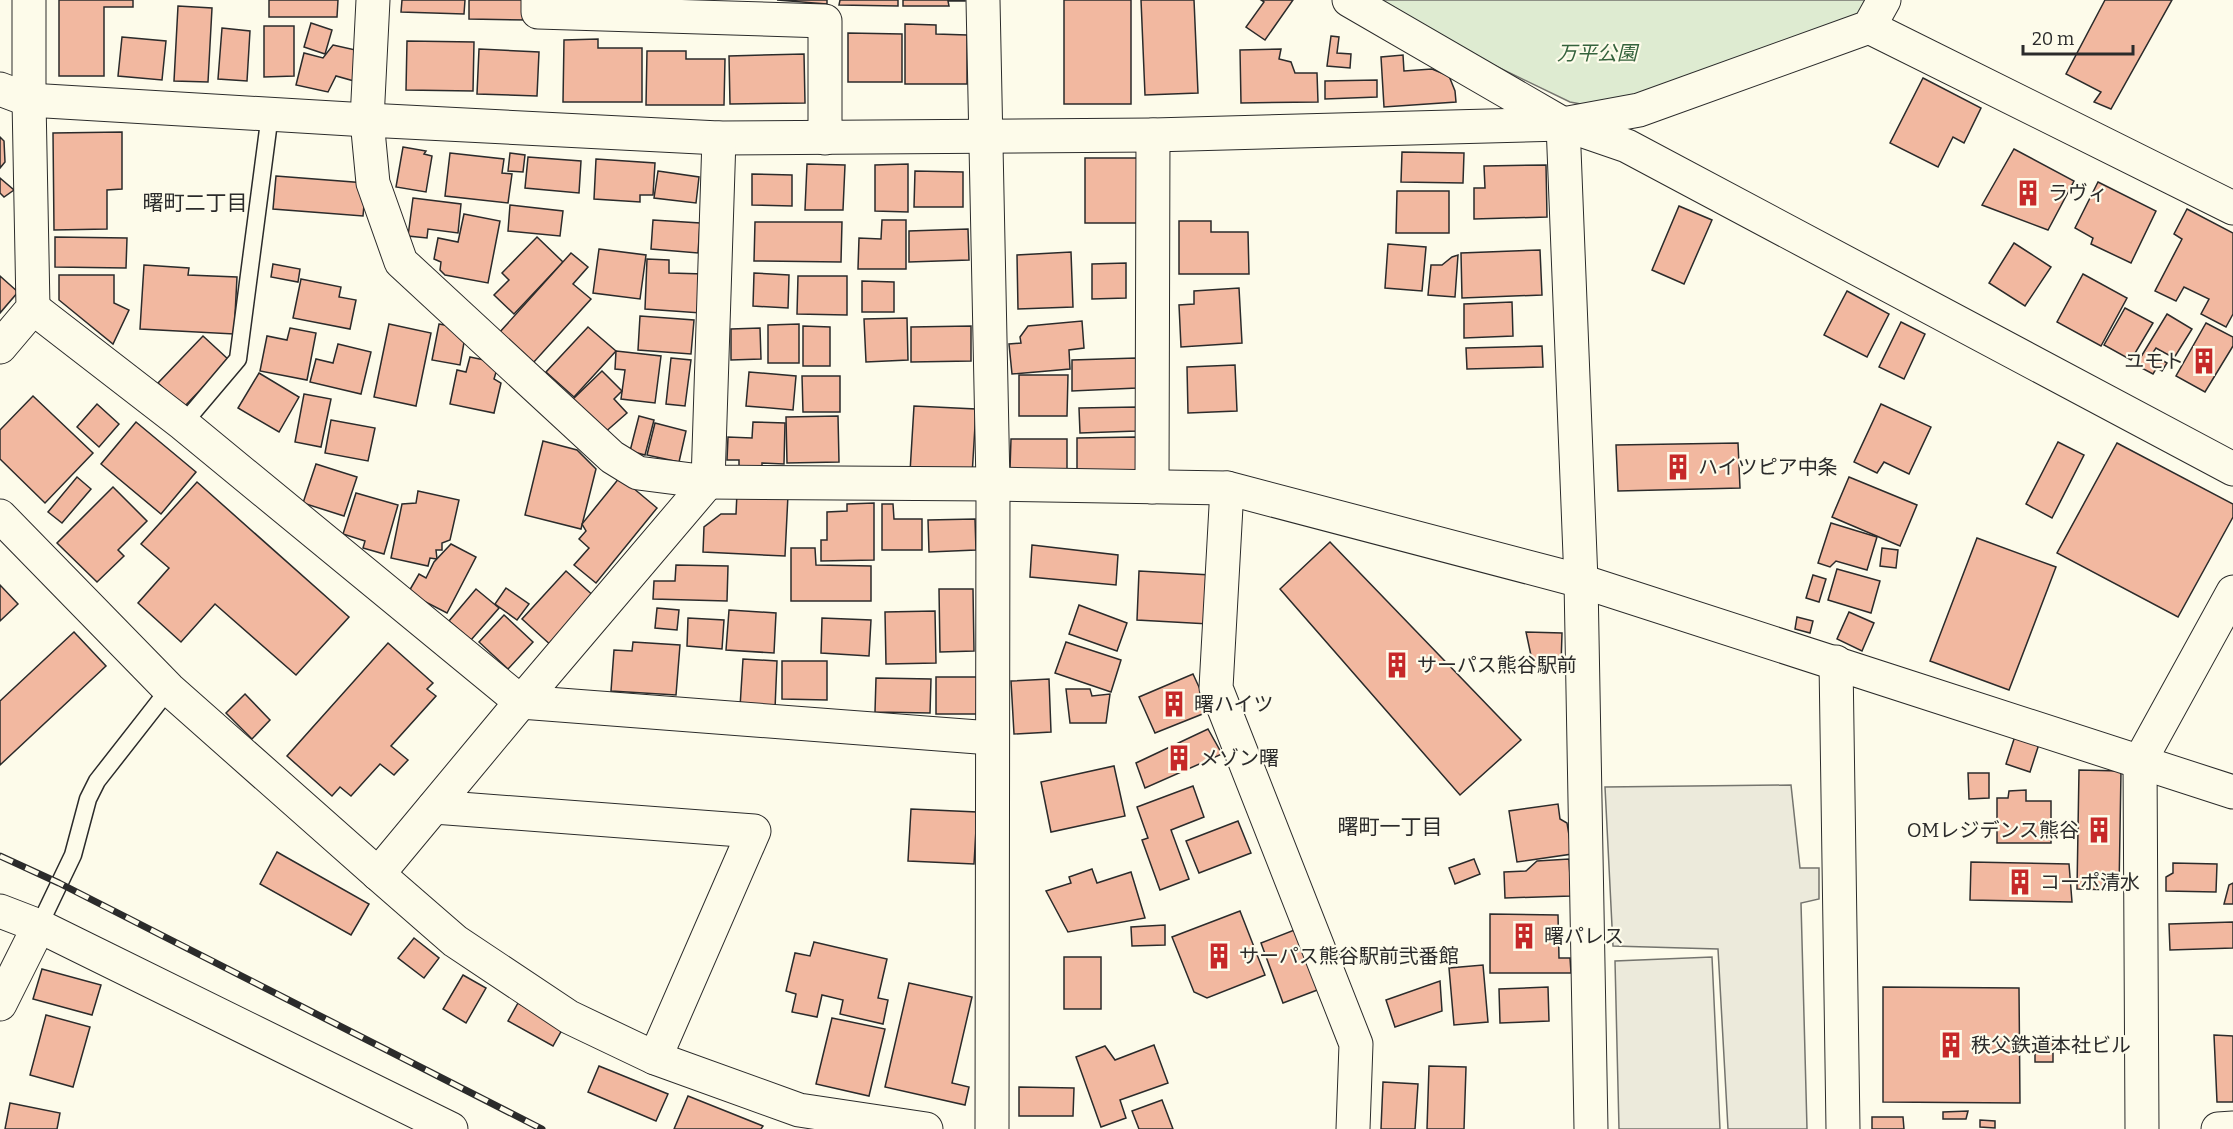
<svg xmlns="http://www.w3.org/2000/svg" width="2233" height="1129" font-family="Bitter,'Noto Sans JP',serif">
<rect width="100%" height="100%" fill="#fdfbea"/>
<path fill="#deebd1" stroke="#74746e" stroke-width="1.5" d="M1382,0H1868L1859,16L1602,108L1570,102L1477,57Z"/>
<g fill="#eceadb" stroke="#74746e" stroke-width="1.5">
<path d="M1791,785L1800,868H1819V899L1801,903L1807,1129H1728L1718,949L1613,946L1605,787Z"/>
<path d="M1712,957L1720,1129H1619L1615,961Z"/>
</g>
<g fill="#f2b8a0" stroke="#2b2b2b" stroke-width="1.5">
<path d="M59,0H133V7H104V76H59Z"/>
<path d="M269,0H338L337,17H269Z"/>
<path d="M402,0H465L464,14L401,12Z"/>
<path d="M469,0H528V20L469,19Z"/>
<path d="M777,0H827V4Z"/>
<path d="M840,0H898V6L839,5Z"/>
<path d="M903,0H965V1H948L949,6H903Z"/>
<rect x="1064" y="0" width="67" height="104"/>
<path d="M1141,0H1194L1198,93L1145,95Z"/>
<path d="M1261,0H1293L1265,40L1246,27L1264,2Z"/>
<path d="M2105,0H2172L2111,109L2094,102L2101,92L2066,74Z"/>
<path d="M178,6L212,8L208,82L174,81Z"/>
<path d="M311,23L332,30L325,54L304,47Z"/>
<path d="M905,24L936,25V34L967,35V84H905Z"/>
<path d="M264,26H294V76L264,77Z"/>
<path d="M222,28L250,31L247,81L218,79Z"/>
<path d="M848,33L902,34V82H848Z"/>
<path d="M1331,36L1339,37L1337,53L1351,54L1350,68L1327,66Z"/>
<path d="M122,37L166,41L162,80L118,76Z"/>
<path d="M598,39V48H642V102H563L564,40Z"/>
<path d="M407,41L474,42L473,91L406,90Z"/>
<path d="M333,45L360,51L354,81L336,76L328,92L296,85L304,53L323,58Z"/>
<path d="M479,49L539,52L537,96L477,94Z"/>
<path d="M1281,49L1279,59L1291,62L1295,73H1317L1318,102L1241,103L1240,50Z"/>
<path d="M647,51H686V59H725L724,105H646Z"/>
<path d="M804,54L805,103L730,104L729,56Z"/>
<path d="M1403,55L1404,71L1432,69L1449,76L1455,91L1456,102L1384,107L1381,57Z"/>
<path d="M1923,78L1981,108L1964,143L1953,137L1938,167L1890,143Z"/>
<path d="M1377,80V97L1325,99V81Z"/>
<path d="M122,132V189L107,190V229L54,230L53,133Z"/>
<path d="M0,137L4,141L5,162L0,168Z"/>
<path d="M403,147L426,151L424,154L432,156L426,192L396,187Z"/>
<path d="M2014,149L2074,181L2048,230L1982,205Z"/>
<path d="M1402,152L1464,153L1463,183L1401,182Z"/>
<path d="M450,153L504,159L502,173L512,174L508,203L445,196Z"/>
<path d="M510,153L525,155L523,172L508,171Z"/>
<path d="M528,157L581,161L579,193L525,188Z"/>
<rect x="1085" y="158" width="55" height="65"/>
<path d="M596,159L655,163L653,195H640V202L594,199Z"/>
<path d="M807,164L845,165L843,210H805Z"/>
<path d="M908,164V212L875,211V165Z"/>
<path d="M1546,165L1547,217L1474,219V188H1485L1484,166Z"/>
<path d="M658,171L699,177L696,203L654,198Z"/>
<path d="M915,171L963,172V207H914Z"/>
<path d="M752,174L792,175V206L752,205Z"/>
<path d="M276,176L366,183L363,216L273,209Z"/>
<path d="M0,178L14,190L4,197L0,193Z"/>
<path d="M2098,182L2156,211L2131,263L2091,244L2093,238L2075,228Z"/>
<path d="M1397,191H1449V233H1396Z"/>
<path d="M413,198L461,204L458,233L428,229L427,238L408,236Z"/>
<path d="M510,205L563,211L560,236L508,231Z"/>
<path d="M1679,206L1712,220L1684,284L1652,270Z"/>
<path d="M2187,209L2233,233V314L2226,327L2201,314L2209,299L2184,287L2176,301L2155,291L2182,239L2174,234Z"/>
<path d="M464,214L500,221L488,283L445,275L440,270L441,262L434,259L438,238L458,242Z"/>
<path d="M653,220L700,223L698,253L651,249Z"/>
<path d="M882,220H906V269H858L859,238L881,239Z"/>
<path d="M1179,221H1211V232H1248L1249,274H1179Z"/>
<path d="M755,222H842L841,262L754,261Z"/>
<path d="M968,229L969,260L909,262V231Z"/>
<path d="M55,237L127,238L126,268L55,267Z"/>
<path d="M537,237L563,262L514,314L494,295L509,280L502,273Z"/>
<path d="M2014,243L2051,267L2025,306L1989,283Z"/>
<path d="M1388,244L1426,247L1422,291L1385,288Z"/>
<path d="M599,249L646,255L640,299L593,293Z"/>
<path d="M1540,250L1542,295L1462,298L1461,253Z"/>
<path d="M1071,252L1073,307L1018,309L1017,255Z"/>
<path d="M571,253L588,267L573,284L591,299L533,363L499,333Z"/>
<path d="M1458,255L1455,297L1428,295L1431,265H1442L1452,257Z"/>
<path d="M647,259L669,260V273L704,274L701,313L645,309Z"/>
<path d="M1126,263V298L1092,299V264Z"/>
<path d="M273,264L300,269L298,282L271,277Z"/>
<path d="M144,265L189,268L188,275L237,277L234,334L140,329Z"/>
<path d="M754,273L789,275L788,308L753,306Z"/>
<path d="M2083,274L2127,298L2101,346L2057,322Z"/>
<path d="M59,275H114V303L129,310L113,344L59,300Z"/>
<path d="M0,276L18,292L0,313Z"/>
<path d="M798,276H847V315L797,314Z"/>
<path d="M301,279L341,287L339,297L356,300L350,329L293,318Z"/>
<path d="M862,281L894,282V312H862Z"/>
<path d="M1239,288L1242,343L1181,347L1179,305L1194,304V291Z"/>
<path d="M1847,291L1889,314L1867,357L1824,335Z"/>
<path d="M1512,302L1513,336L1464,338V304Z"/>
<path d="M2125,308L2153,323L2131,360L2104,345Z"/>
<path d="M2167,314L2192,329L2174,358L2156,348L2152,354L2167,363L2162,371L2154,366L2156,369L2153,374L2136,365Z"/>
<path d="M640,316L694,320L691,354L638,350Z"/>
<path d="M907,318L908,360L866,362L864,319Z"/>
<path d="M1082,321L1084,348L1069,350L1070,369L1012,374L1009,344L1021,343L1020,337L1028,326Z"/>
<path d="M1901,322L1925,334L1904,379L1879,367Z"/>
<path d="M2206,323L2233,337V346L2205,392L2176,376Z"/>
<path d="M389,324L431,333L416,406L374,397Z"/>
<path d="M439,324L455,327L465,337L460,365L432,360Z"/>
<path d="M799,324V363H768V325Z"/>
<path d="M803,326L830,327V366H803Z"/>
<path d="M971,326V361L911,362V327Z"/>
<path d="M588,327L616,351L574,397L546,372Z"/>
<path d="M290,328L316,333L307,380L260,371L267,336L287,340Z"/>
<path d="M760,328L761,359L731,360V329Z"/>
<path d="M203,336L229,360L184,407L158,383Z"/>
<path d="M338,344L371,352L361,394L310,382L316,359L333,363Z"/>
<path d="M1542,346L1543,367L1467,369L1466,348Z"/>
<path d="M616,351L661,356L655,403L621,399L625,370L615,369Z"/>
<path d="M470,357L489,361L497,369L494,379L501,383L494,413L450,404L457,370L466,372Z"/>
<path d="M671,358L691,360L685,406L666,404Z"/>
<path d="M1136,358L1137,388L1072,391V360Z"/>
<path d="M1235,365L1237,411L1188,413L1187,367Z"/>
<path d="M602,371L622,391L614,399L627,413L603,434L572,400Z"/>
<path d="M749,372L796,376L793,410L746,406Z"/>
<path d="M259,373L299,397L279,432L238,408Z"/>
<path d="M1019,375H1068L1067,416H1019Z"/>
<path d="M802,376H840V412H803Z"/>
<path d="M304,394L331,399L321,447L295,442Z"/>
<path d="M33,396L93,453L45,503L0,459V430Z"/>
<path d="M97,404L119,424L99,447L77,427Z"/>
<path d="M1881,404L1931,427L1909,474L1884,462L1877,473L1854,462Z"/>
<path d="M914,406L976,409L972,476L910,472Z"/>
<path d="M1137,407V431L1080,433L1079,408Z"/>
<path d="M639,416L654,420L645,455L630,451Z"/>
<path d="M838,416L839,462L787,463L786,417Z"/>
<path d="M331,420L375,428L368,461L325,453Z"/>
<path d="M136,422L196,472L161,514L101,464Z"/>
<path d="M753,422L785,423L784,464L762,463V471H739V460H727L728,437L752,438Z"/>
<path d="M655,423L686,431L679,462L647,455Z"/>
<path d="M1136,437L1139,445V473H1077V438Z"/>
<path d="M1011,439H1067V469H1010Z"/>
<path d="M543,441L577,450L596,469L581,529L525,515Z"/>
<path d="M2058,442L2084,455L2052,518L2026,504Z"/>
<path d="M1738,443L1740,488L1618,491L1616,445Z"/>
<path d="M2117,443L2233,504V517L2178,617L2057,553Z"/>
<path d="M316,464L357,477L344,516L303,503Z"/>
<path d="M77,477L91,489L62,523L48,512Z"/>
<path d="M620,477L657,508L596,583L574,565L589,548L579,539L586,531L582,524Z"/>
<path d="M1849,477L1917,505L1900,546L1832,517Z"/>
<path d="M197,482L349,617L296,675L215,604L181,642L138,603L169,568L141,544Z"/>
<path d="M113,487L147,521L118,550L124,556L97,582L57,543Z"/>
<path d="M418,491L459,500L450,540L442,543V550H436L437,559L430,558L428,566L391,558L402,504L416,503Z"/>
<path d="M356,493L398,505L384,554L363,548L365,541L343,534Z"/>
<path d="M737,493L788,495L785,556L703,552L704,527L721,514H736Z"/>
<path d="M874,503V560L821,561V540H827V512L847,511V504Z"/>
<path d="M882,504H893L894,519H922V550H882Z"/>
<path d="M975,519L976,550L929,552L928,520Z"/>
<path d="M1831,523L1877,537L1867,570L1836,561L1830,567L1818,563Z"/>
<path d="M1977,538L2056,567L2009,690L1930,661Z"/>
<path d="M1330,542L1521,740L1460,795L1280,589Z"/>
<path d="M451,544L476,557L447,613L408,593L419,574L426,578L434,562Z"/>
<path d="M1032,545L1118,555L1116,585L1030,577Z"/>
<path d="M791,548H815L816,565L871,566V601H791Z"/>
<path d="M1882,548L1898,550L1896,568L1880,566Z"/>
<path d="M676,565L728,566L727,601L653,599L654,581H675Z"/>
<path d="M1837,569L1880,581L1871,613L1828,600Z"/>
<path d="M566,571L597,599L553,647L522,619Z"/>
<path d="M1139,571L1211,575L1209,624L1137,620Z"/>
<path d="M1813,575L1826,579L1819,602L1806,598Z"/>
<path d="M0,585L18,604L0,621Z"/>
<path d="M506,588L529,604L517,620L495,604Z"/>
<path d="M476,589L499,608L471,640L449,621Z"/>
<path d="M939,589H973L974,651L940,652Z"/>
<path d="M1079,605L1127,623L1117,651L1069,634Z"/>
<path d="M657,608L679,610L677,630L655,628Z"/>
<path d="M729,610L776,613L774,653L726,650Z"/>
<path d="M935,611L936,663L886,664L885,612Z"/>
<path d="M1849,612L1874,623L1862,651L1837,639Z"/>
<path d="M504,615L533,642L508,669L479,642Z"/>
<path d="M1797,617L1813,621L1810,633L1795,629Z"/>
<path d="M688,618L724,620L722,649L687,646Z"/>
<path d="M822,618L871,620L869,656L821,653Z"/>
<path d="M74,632L106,666L0,765V701Z"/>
<path d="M1526,632L1562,633L1561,666L1533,665Z"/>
<path d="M633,642L680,645L676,695L611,691L614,650L632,651Z"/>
<path d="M1066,642L1121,660L1111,692L1055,673Z"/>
<path d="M388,643L433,683L427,689L436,696L391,746L408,760L394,775L380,764L351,796L340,787L332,796L287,756Z"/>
<path d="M743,659L777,661L775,709L740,707Z"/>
<path d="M782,661H827V700L782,699Z"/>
<path d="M1193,674L1210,711L1155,733L1139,697Z"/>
<rect x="936" y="677" width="41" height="37"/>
<path d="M876,678L931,679L930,713L875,712Z"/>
<path d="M1049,679L1051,732L1014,734L1011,681Z"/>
<path d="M1066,689H1090L1092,696L1110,694L1106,723H1070Z"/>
<path d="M245,694L270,720L252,739L226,713Z"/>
<path d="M1208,729L1222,754L1145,788L1136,763Z"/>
<path d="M2016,733L2040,741L2030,772L2006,764Z"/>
<path d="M1114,766L1125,816L1051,832L1041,782Z"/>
<path d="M2079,770L2121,771L2119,890L2077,889Z"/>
<path d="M1968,773H1989V798L1969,799Z"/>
<path d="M1193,786L1204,817L1171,830L1189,879L1160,890L1142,840L1148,838L1137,807Z"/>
<path d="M2026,790V801H2051V843H1997V798H2008L2009,791Z"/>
<path d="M1558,804L1560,819L1567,823L1572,854L1517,862L1509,811Z"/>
<path d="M911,809L977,812L974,864L908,861Z"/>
<path d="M1238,821L1251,853L1199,873L1186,841Z"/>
<path d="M277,852L369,904L351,935L260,884Z"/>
<path d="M1474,859L1480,874L1455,884L1449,868Z"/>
<path d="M1569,859L1571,896L1505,898L1504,872L1526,871L1537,861Z"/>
<path d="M1971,862L2069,864L2072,902L1970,900Z"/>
<path d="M2173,863L2217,864L2216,892L2166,891V877L2173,873Z"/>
<path d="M1092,869L1097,883L1131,872L1145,918L1068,932L1046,891L1071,883L1069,877Z"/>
<path d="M2233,883V904H2224L2229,885Z"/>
<path d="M1240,911L1265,975L1207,998L1194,992L1172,937Z"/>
<path d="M1490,914L1558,915L1559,958H1570L1571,973H1490Z"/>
<path d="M2233,922V948L2170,950L2169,924Z"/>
<path d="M1165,925V945L1132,946L1131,927Z"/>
<path d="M1297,929L1320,989L1283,1003L1261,943Z"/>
<path d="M414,938L439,958L424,978L398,958Z"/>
<path d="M814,942L887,959L878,998L888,1000L883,1024L840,1014L843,1000L822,995L817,1017L792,1012L796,994L786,991L795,953L810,956Z"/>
<rect x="1064" y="957" width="37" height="52"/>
<path d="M1483,965L1488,1022L1454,1025L1449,968Z"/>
<path d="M42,969L101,985L92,1015L33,999Z"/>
<path d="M463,975L486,988L466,1023L443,1009Z"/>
<path d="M1440,981L1442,1011L1395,1027L1386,1000Z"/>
<path d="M909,983L972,997L952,1083L969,1087L965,1105L885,1087Z"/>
<path d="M1548,987L1549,1021L1500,1023L1499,989Z"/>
<path d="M1883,987L2019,988L2020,1103L1883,1102Z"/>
<path d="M518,1003L563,1028L553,1046L508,1021Z"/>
<path d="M46,1015L90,1027L73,1087L30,1075Z"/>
<path d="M832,1018L885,1029L869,1096L816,1084Z"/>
<path d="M2214,1035L2233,1036V1102H2217Z"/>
<rect x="2035" y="1037" width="18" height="25"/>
<path d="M1154,1045L1168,1083L1120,1100L1126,1118L1101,1127L1076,1057L1105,1046L1115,1060Z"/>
<path d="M599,1066L668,1094L656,1121L588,1092Z"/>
<path d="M1429,1066L1466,1067L1464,1129H1427Z"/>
<path d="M1383,1082L1418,1084L1415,1129H1381Z"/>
<path d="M1019,1087L1074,1088L1073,1116H1019Z"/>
<path d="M688,1096L763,1126L761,1129H674Z"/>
<path d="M1162,1100L1173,1129H1139L1132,1111Z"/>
<path d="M10,1103L60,1113L57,1129H5Z"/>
<path d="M1968,1111L1966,1119H1943V1112Z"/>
<path d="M1872,1117H1903L1904,1129H1872Z"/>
<path d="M1980,1120L1995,1121V1128L1980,1127Z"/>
</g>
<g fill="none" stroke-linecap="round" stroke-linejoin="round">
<g stroke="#2b2b2b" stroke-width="19">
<g id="lane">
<path d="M183,424L238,359L270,114"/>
<path d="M39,926L73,855L88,799L97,781L169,689"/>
</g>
</g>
<g stroke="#2b2b2b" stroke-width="35">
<g id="street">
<path d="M373,0L367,120L373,183L401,262L612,457L638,473L708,482L993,484L1227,488L1581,581L2233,792"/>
<path d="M538,0V12L825,21V138"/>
<path d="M983,0L993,484L992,1129"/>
<path d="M1349,0L1563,124L1627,146L2233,469"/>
<path d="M1869,27L2233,208"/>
<path d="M0,89L29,100L367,120L719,138L1153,135L1563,124L1639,110L1869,27L1884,0"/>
<path d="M1563,124L1581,581L1591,1129"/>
<path d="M33,308L183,424L521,702L991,738"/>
<path d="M0,347L33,308L29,100V0"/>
<path d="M1152,487L1153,135"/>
<path d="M1227,488L1216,688L1356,1044L1353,1129"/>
<path d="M0,516L169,689L378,874L455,941L569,1017L655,1058L799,1110L926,1129"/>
<path d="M1836,662L1843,1129"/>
<path d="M434,807L754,831L655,1058"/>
<path d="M378,874L521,702L708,482L719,138"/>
<path d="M0,911L39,926L451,1129"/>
<path d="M0,1004L39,926"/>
<path d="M2142,1129L2140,761L2233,592"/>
<path d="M2218,1129L2233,1128"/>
</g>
</g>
<use href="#lane" stroke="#fdfbea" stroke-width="16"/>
<use href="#street" stroke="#fdfbea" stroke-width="33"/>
<g stroke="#2b2b2b" stroke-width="7">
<path id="rail" d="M0,856L59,883L542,1129"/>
</g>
<use href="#rail" stroke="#fdfbea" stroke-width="4.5" stroke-dasharray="14" stroke-linecap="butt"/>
</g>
<defs>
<g id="building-bare" transform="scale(2.07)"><path d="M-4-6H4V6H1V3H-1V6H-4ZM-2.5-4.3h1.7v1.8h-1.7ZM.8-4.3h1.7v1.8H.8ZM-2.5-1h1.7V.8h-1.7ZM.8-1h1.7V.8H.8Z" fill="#c62828" stroke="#fdfbea" stroke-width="2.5" paint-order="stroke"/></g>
</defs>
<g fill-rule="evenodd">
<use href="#building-bare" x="2028" y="193"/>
<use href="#building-bare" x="2204" y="361"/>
<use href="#building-bare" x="1678" y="467"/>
<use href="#building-bare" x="1397" y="665"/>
<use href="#building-bare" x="1174" y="704"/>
<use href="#building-bare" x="1179" y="758"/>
<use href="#building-bare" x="2099" y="830"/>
<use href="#building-bare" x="2020" y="882"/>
<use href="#building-bare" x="1524" y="936"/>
<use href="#building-bare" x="1219" y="956"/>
<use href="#building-bare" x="1951" y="1045"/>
</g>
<g text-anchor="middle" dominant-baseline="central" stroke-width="4.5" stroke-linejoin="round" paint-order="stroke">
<g font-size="20" font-style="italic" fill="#34623c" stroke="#fdfbea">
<text x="1597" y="53">万平公園</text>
</g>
<g font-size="20" fill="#2b2b2b" stroke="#fdfbea" text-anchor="start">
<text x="2048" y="193">ラヴィ</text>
<text x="2184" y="361" text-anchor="end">ユモト</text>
<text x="1698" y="467">ハイツピア中条</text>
<text x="1417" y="665">サーパス熊谷駅前</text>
<text x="1194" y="704">曙ハイツ</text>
<text x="1199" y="758">メゾン曙</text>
<text x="2079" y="830" text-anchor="end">OMレジデンス熊谷</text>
<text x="2040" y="882">コーポ清水</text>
<text x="1544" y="936">曙パレス</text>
<text x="1239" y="956">サーパス熊谷駅前弐番館</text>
<text x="1971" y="1045">秩父鉄道本社ビル</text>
</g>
<g font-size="21" fill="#2b2b2b" stroke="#fdfbea">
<text x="195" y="203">曙町二丁目</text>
<text x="1390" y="827">曙町一丁目</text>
</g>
</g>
<path d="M2023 45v9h110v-9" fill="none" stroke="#2b2b2b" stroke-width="3"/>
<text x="2032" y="45" font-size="18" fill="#2b2b2b" stroke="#fdfbea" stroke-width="4.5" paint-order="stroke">20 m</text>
</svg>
